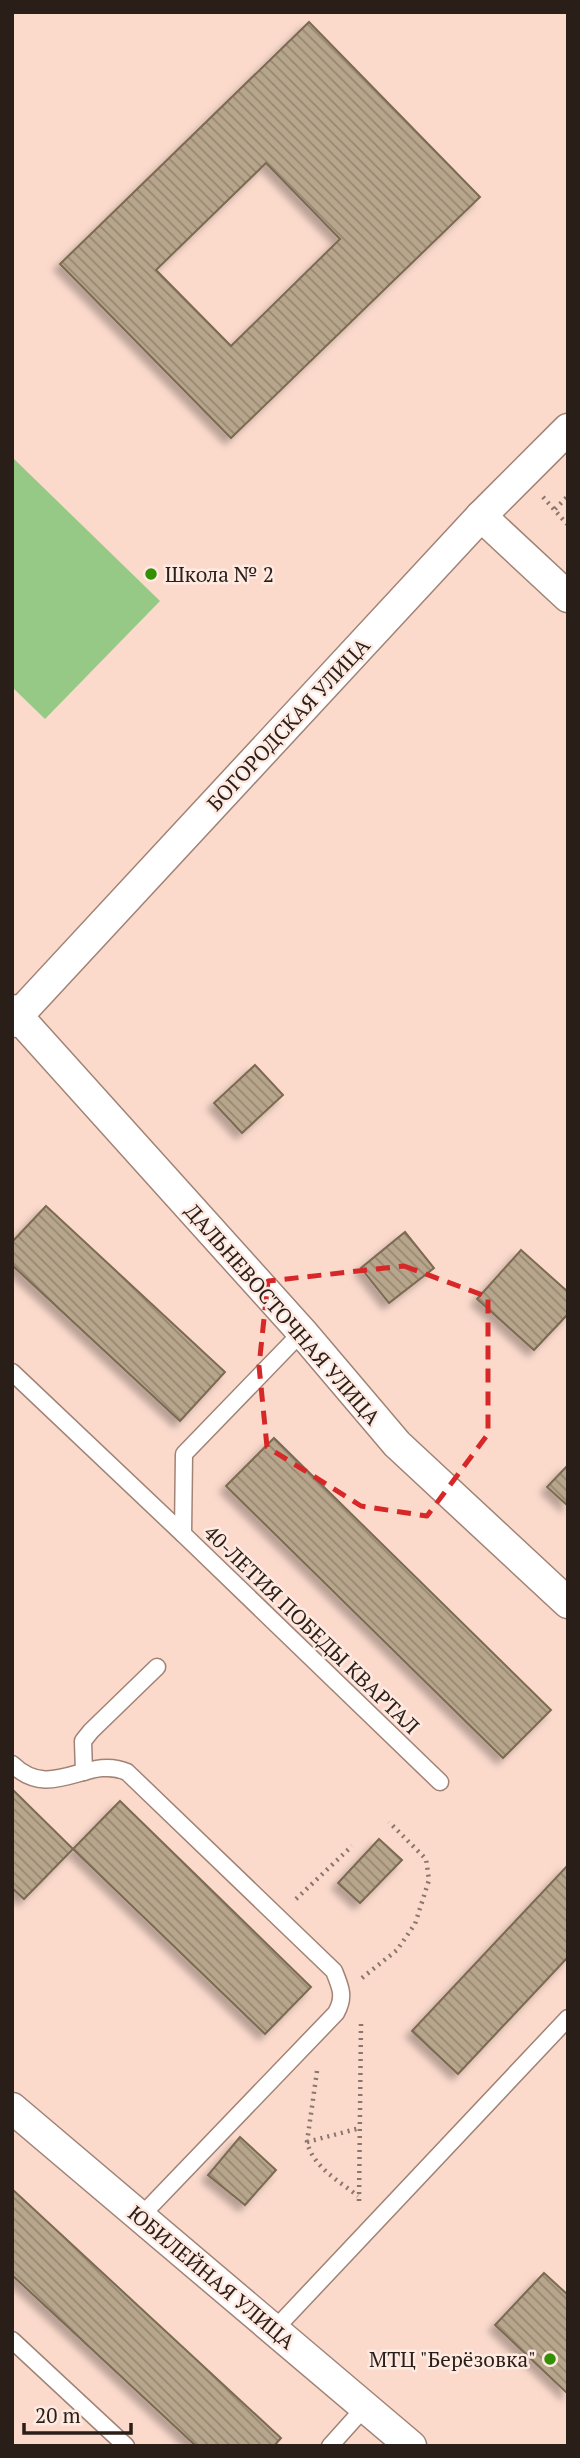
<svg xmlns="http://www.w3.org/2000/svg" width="580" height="2458" font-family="'PT Serif',serif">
<defs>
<pattern id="building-back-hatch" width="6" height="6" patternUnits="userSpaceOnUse" patternTransform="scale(1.75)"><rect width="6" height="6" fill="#b8a68c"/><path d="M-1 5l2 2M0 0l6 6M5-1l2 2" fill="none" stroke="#968772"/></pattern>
<filter id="shadow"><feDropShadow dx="-6" dy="6" stdDeviation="3.5" flood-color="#0004"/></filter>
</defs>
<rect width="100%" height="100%" fill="#fbdacc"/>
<path fill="#97c986" d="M12,457L160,601L45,719L12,687Z"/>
<g fill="url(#building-back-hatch)" stroke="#7b6b52" stroke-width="2" fill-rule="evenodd" filter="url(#shadow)">
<path d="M309,22L480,197L231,438L60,264ZM266,163L340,239L231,346L156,270Z"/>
<path d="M255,1065L283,1095L242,1133L214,1103Z"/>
<path d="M46,1206L225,1372L180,1421L12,1265V1242Z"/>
<path d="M405,1232L434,1268L389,1303L361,1268Z"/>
<path d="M521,1250L568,1292V1314L534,1350L477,1299Z"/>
<path d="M274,1438L551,1710L503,1758L226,1486Z"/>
<path d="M568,1465V1506L547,1487Z"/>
<path d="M12,1789L73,1849L24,1899L12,1888Z"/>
<path d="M120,1801L311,1987L265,2034L73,1849Z"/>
<path d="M379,1839L402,1860L360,1903L338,1883Z"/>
<path d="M568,1865V1957L458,2074L412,2031Z"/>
<path d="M240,2137L276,2170L245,2205L208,2175Z"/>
<path d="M12,2189L281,2438L274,2446H196L12,2275Z"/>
<path d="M544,2273L568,2295V2394L495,2325Z"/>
</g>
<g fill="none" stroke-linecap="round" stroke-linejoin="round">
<g stroke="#a18376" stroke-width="19">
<g id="lane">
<path d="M302,1332L184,1454L183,1534L440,1782"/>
<path d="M12,1372L183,1534"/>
<path d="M12,1764C52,1803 87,1754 127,1772L334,1971C341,1988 345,1997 336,2013L141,2216"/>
<path d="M84,1772L83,1741L91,1731L157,1667"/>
<path d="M274,2330L568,2018"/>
<path d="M12,2340L126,2446"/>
<path d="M330,2446L365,2407"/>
</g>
</g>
<g stroke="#a18376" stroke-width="33">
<g id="street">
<path d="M481,516L568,597"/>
<path d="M12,1010L302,1332L397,1444L568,1603"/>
<path d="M12,1022L481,516L568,429"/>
<path d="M12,2108L411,2446"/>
</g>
</g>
<g stroke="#8b766c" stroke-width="4.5" stroke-dasharray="2 5" stroke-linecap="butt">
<path d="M543,497L568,525"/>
<path d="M555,509L568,496"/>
<path d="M296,1899L352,1846"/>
<path d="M362,1978L397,1950L415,1924L429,1880L426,1859L389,1822"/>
<path d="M317,2071L307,2142C313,2167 339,2181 358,2196"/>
<path d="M307,2142L360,2128"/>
<path d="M359,2201L361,2024"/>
</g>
<use href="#lane" stroke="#fff" stroke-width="16"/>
<use href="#street" stroke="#fff" stroke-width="30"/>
</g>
<path fill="none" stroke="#d62828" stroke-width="5" stroke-dasharray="14 9" stroke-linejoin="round" d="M404,1266L488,1297V1434L427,1516L361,1506L267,1447L259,1366L268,1281Z"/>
<g fill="#349003" stroke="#ffeae2" stroke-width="2.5">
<circle cx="151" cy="574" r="7"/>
<circle cx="550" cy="2359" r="7"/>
</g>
<g text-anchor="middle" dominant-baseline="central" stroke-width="5" stroke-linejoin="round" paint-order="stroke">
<g font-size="21" fill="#2a1e19" stroke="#ffeae2" text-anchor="start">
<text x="165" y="574">Школа № 2</text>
<text x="536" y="2359" text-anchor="end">МТЦ "Берёзовка"</text>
</g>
<g font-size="21" fill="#2a1e19" stroke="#ffeae2">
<text transform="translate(288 724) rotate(-47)">БОГОРОДСКАЯ УЛИЦА</text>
<text transform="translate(283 1314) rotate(49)">ДАЛЬНЕВОСТОЧНАЯ УЛИЦА</text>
<text transform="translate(312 1629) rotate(44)">40-ЛЕТИЯ ПОБЕДЫ КВАРТАЛ</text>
<text transform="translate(212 2277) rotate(40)">ЮБИЛЕЙНАЯ УЛИЦА</text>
</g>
</g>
<rect width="580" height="2458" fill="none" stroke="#2a1e19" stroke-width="28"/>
<path d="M24 2423v10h107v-10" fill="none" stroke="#2a1e19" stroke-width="3.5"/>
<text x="35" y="2423" font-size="21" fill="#2a1e19" stroke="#ffeae2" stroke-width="5" paint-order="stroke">20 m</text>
</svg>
